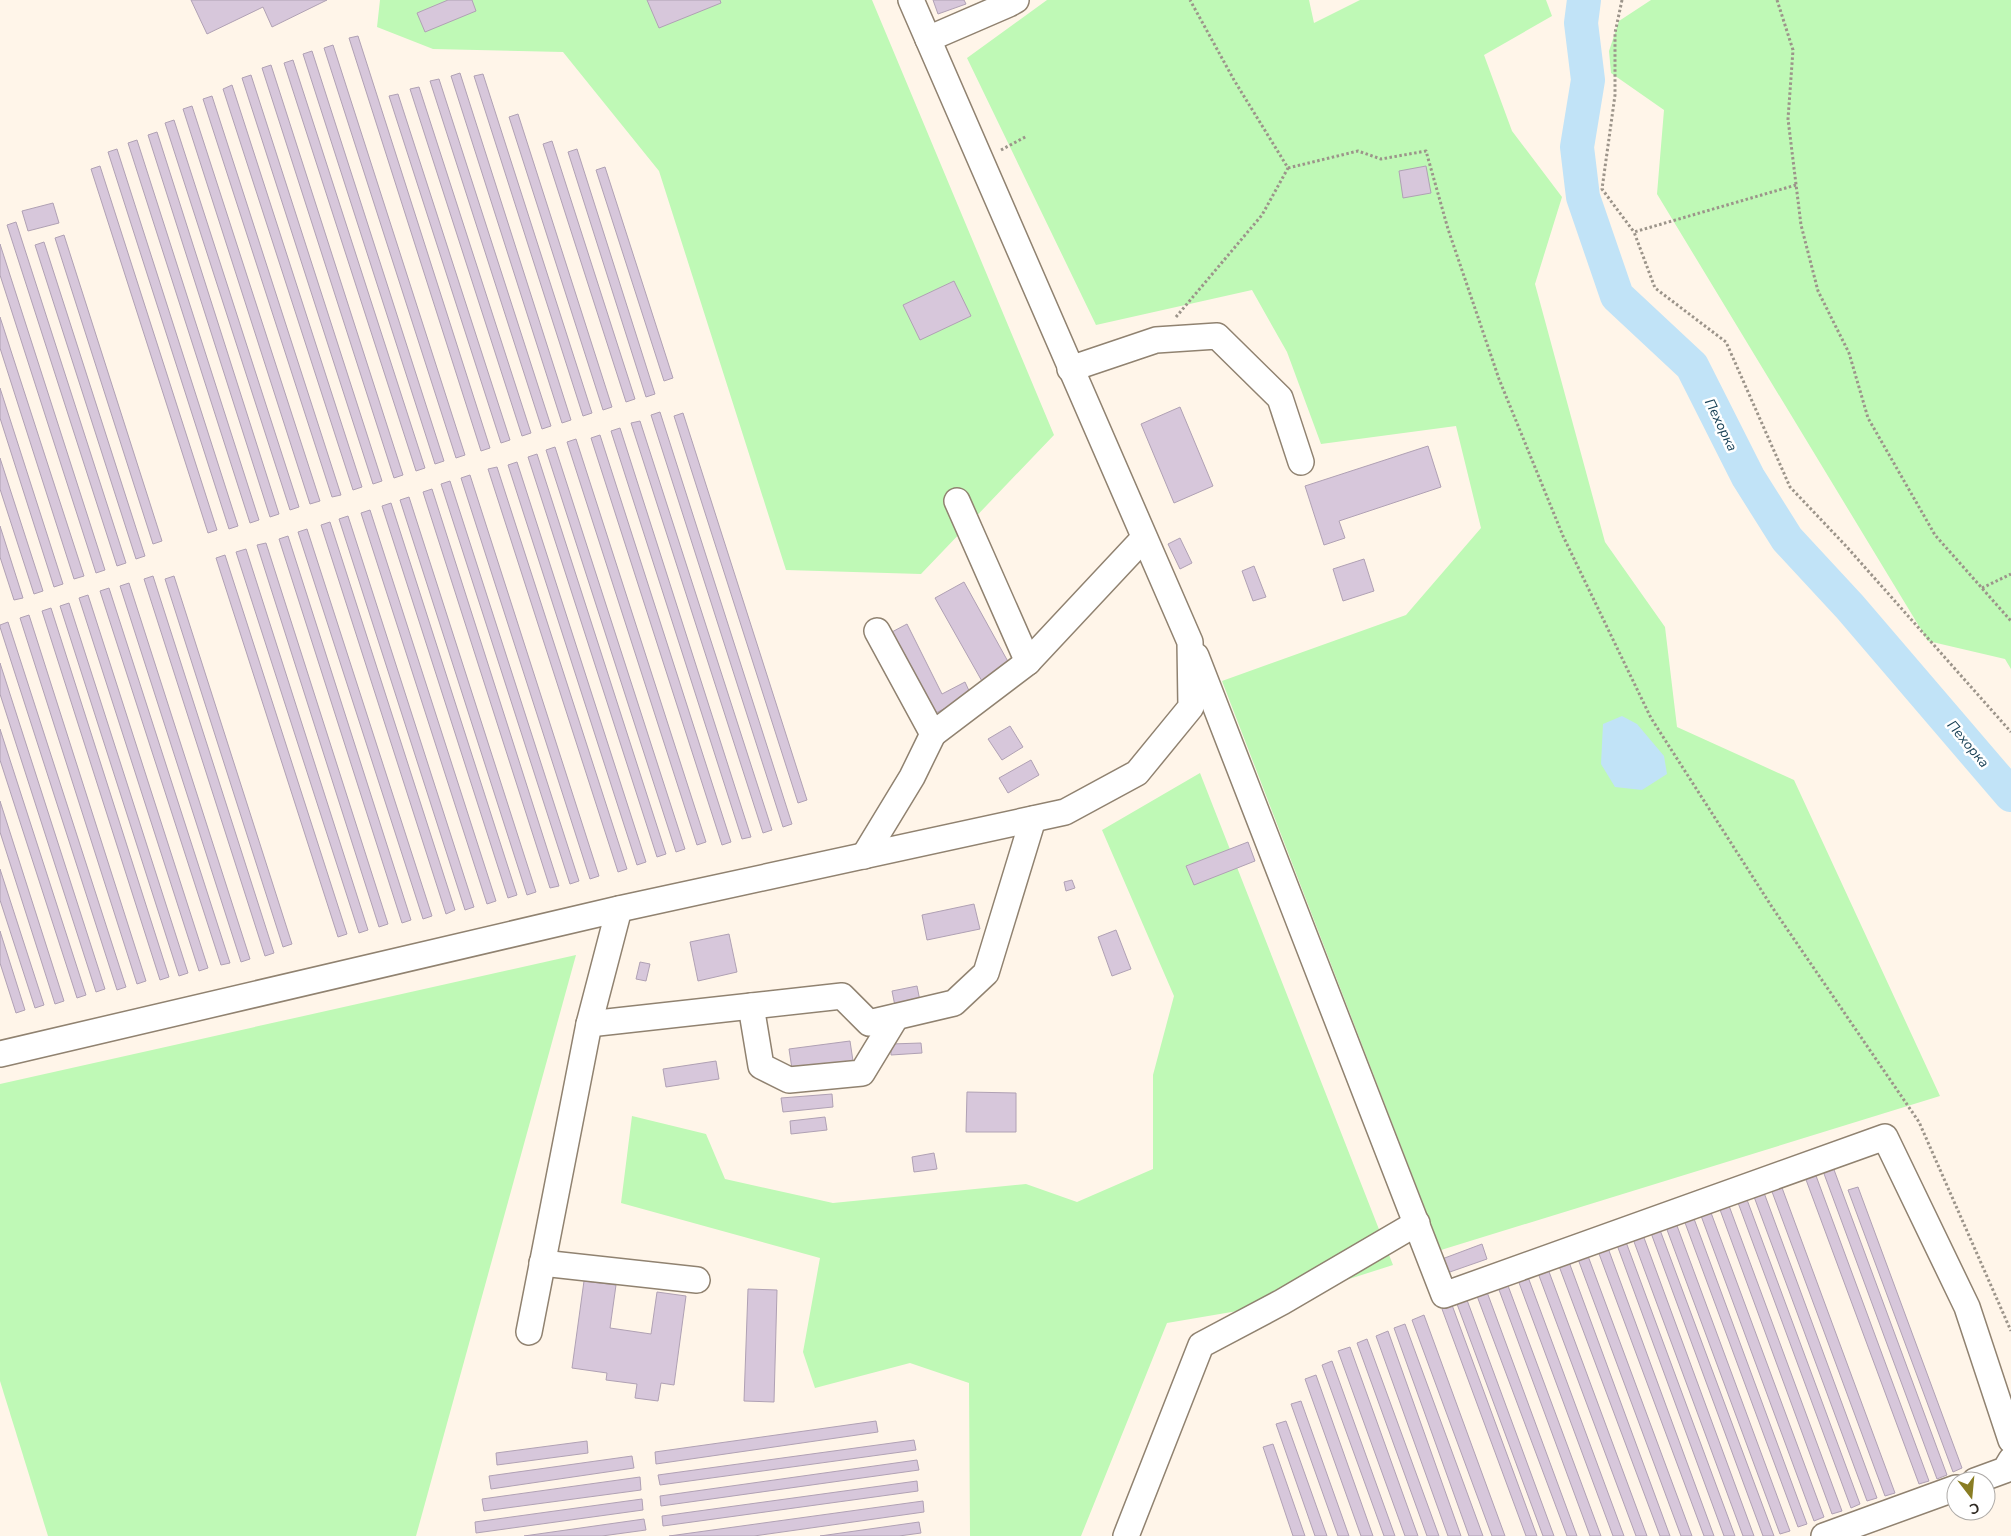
<svg xmlns="http://www.w3.org/2000/svg" width="2011" height="1536" font-family="'Nunito Sans',sans-serif">
<rect width="100%" height="100%" fill="#fff5e9"/>
<g fill="#bff9b6">
<path d="M380,0H872L1054,435L921,574L786,570L659,171L563,52L433,49L377,27Z"/>
<path d="M1047,0H1309L1314,23L1360,0H1546L1552,16L1484,55L1512,131L1562,197L1535,284L1605,542L1665,627L1677,727L1794,780L1940,1096L1441,1250L1222,681L1406,615L1481,528L1456,426L1321,444L1287,352L1252,290L1096,325L967,58Z"/>
<path d="M1651,0H2011V669L2005,659L1928,641L1657,194L1664,110L1611,73L1609,51L1619,21Z"/>
<path d="M1200,773L1393,1265L1261,1307L1167,1323L1081,1536H970L969,1383L910,1363L815,1388L803,1352L820,1258L621,1203L632,1116L706,1134L725,1179L833,1203L1026,1184L1077,1202L1153,1169V1075L1174,996L1102,830Z"/>
<path d="M576,955L416,1536H48L0,1381V1084Z"/>
</g>
<path fill="#c1e3f7" d="M1622,716L1637,724L1664,756L1667,774L1642,790L1615,787L1601,764L1603,724Z"/>
<g fill="none" stroke-linecap="round" stroke-linejoin="round">
<path stroke="#c1e3f7" stroke-width="34" d="M1584,0L1581,23L1588,80L1577,147L1583,197L1617,296L1692,366L1748,477L1787,539L1850,607L2011,795"/>
</g>
<g fill="#d7c7db" stroke="#b0a1b4">
<path d="M191,0H327L272,27L263,7L207,34Z"/>
<path d="M448,0H472L476,11L425,32L417,13Z"/>
<path d="M647,0H720L721,3L659,28Z"/>
<path d="M933,0H964L966,4L938,14Z"/>
<path d="M358,36L490,448L481,451L349,38Z"/>
<path d="M333,45L465,455L456,458L324,48Z"/>
<path d="M312,51L444,461L435,464L303,54Z"/>
<path d="M293,60L425,468L416,471L284,63Z"/>
<path d="M271,65L403,475L394,478L262,68Z"/>
<path d="M460,73L571,420L562,423L451,76Z"/>
<path d="M483,74L592,413L583,416L474,76Z"/>
<path d="M251,75L382,481L373,484L242,78Z"/>
<path d="M439,79L551,426L542,429L430,81Z"/>
<path d="M232,85L362,487L353,490L223,89Z"/>
<path d="M419,87L531,433L522,436L410,89Z"/>
<path d="M398,94L510,440L501,443L389,96Z"/>
<path d="M212,96L341,495L332,497L203,99Z"/>
<path d="M192,106L320,501L310,504L183,109Z"/>
<path d="M518,114L612,407L603,410L509,117Z"/>
<path d="M174,120L299,507L290,510L165,123Z"/>
<path d="M157,132L279,514L270,517L148,135Z"/>
<path d="M137,140L259,520L250,523L128,143Z"/>
<path d="M552,141L635,399L626,402L543,144Z"/>
<path d="M117,149L238,526L229,529L108,152Z"/>
<path d="M577,149L655,394L646,397L568,152Z"/>
<path d="M100,166L217,530L208,533L91,169Z"/>
<path d="M1426,166L1431,193L1403,198L1399,171Z"/>
<path d="M605,167L673,378L664,381L596,170Z"/>
<path d="M53,203L59,223L28,231L22,211Z"/>
<path d="M16,222L126,563L117,566L7,225Z"/>
<path d="M64,235L162,541L153,544L55,238Z"/>
<path d="M44,242L145,556L136,559L35,245Z"/>
<path d="M0,244L105,570L96,573L0,275Z"/>
<path d="M954,281L971,316L920,340L903,305Z"/>
<path d="M0,317L84,576L74,579L0,348Z"/>
<path d="M0,388L63,584L54,587L0,418Z"/>
<path d="M1180,407L1213,486L1174,503L1141,424Z"/>
<path d="M660,412L792,824L783,827L651,415Z"/>
<path d="M683,413L807,800L798,803L674,416Z"/>
<path d="M640,421L772,830L763,833L631,423Z"/>
<path d="M620,428L751,837L742,839L611,431Z"/>
<path d="M600,435L731,842L722,845L591,438Z"/>
<path d="M576,439L706,842L697,845L567,442Z"/>
<path d="M1428,446L1441,487L1339,521L1345,538L1324,545L1305,486Z"/>
<path d="M555,447L685,849L676,852L546,450Z"/>
<path d="M537,454L666,854L657,857L528,457Z"/>
<path d="M0,458L43,591L34,594L0,489Z"/>
<path d="M517,462L646,862L637,865L508,465Z"/>
<path d="M497,467L627,869L618,872L488,469Z"/>
<path d="M470,475L599,876L590,879L461,478Z"/>
<path d="M450,481L579,881L570,884L441,484Z"/>
<path d="M432,489L559,886L550,888L423,492Z"/>
<path d="M409,497L536,892L527,895L400,500Z"/>
<path d="M391,503L517,895L508,898L382,506Z"/>
<path d="M370,510L496,901L487,904L361,513Z"/>
<path d="M348,516L474,907L465,910L339,519Z"/>
<path d="M330,522L455,910L446,914L321,525Z"/>
<path d="M0,526L23,598L14,600L0,557Z"/>
<path d="M307,529L432,916L423,919L298,532Z"/>
<path d="M288,536L411,920L402,923L279,539Z"/>
<path d="M1180,538L1192,563L1180,569L1168,544Z"/>
<path d="M266,543L388,924L379,927L257,545Z"/>
<path d="M246,549L368,930L359,933L236,552Z"/>
<path d="M225,555L347,934L338,937L216,558Z"/>
<path d="M1364,559L1374,591L1343,601L1333,569Z"/>
<path d="M1254,566L1266,597L1253,601L1242,571Z"/>
<path d="M153,576L274,953L265,956L144,579Z"/>
<path d="M174,576L292,944L283,947L165,579Z"/>
<path d="M964,582L1011,667L983,683L935,598Z"/>
<path d="M129,583L250,959L241,962L120,586Z"/>
<path d="M109,588L230,963L221,965L100,591Z"/>
<path d="M88,595L208,968L199,971L79,598Z"/>
<path d="M69,603L188,973L179,976L60,606Z"/>
<path d="M51,608L169,977L160,980L42,611Z"/>
<path d="M29,615L146,981L137,984L20,618Z"/>
<path d="M8,622L126,987L117,990L0,627V625Z"/>
<path d="M907,624L942,694L965,682L971,695L932,715L890,633Z"/>
<path d="M0,663L105,989L96,992L0,694Z"/>
<path d="M1010,726L1023,747L1002,760L988,739Z"/>
<path d="M0,729L86,995L77,998L0,760Z"/>
<path d="M1031,760L1039,775L1008,793L999,778Z"/>
<path d="M0,801L64,1001L55,1004L0,832Z"/>
<path d="M1248,842L1255,861L1194,885L1186,866Z"/>
<path d="M0,869L44,1005L35,1008L0,900Z"/>
<path d="M1072,880L1075,888L1066,891L1064,882Z"/>
<path d="M974,904L980,929L927,940L922,915Z"/>
<path d="M1116,930L1131,969L1112,976L1098,937Z"/>
<path d="M0,931L25,1010L16,1013L0,963Z"/>
<path d="M729,934L737,972L698,981L690,942Z"/>
<path d="M640,962L650,964L646,981L636,979Z"/>
<path d="M917,986L921,1006L896,1011L892,991Z"/>
<path d="M850,1041L853,1061L792,1069L789,1049Z"/>
<path d="M921,1043L922,1053L891,1055V1044Z"/>
<path d="M716,1061L719,1079L666,1087L663,1069Z"/>
<path d="M967,1092L1016,1093V1132H966Z"/>
<path d="M832,1094L833,1107L783,1112L781,1098Z"/>
<path d="M825,1117L827,1130L791,1134L790,1121Z"/>
<path d="M934,1153L937,1169L914,1172L912,1157Z"/>
<path d="M1833,1167L1947,1475L1937,1479L1823,1171Z"/>
<path d="M1815,1173L1929,1481L1919,1484L1805,1177Z"/>
<path d="M1781,1185L1895,1493L1885,1496L1771,1189Z"/>
<path d="M1858,1187L1962,1468L1953,1472L1848,1190Z"/>
<path d="M1763,1190L1877,1498L1867,1501L1753,1194Z"/>
<path d="M1746,1197L1860,1504L1851,1508L1737,1200Z"/>
<path d="M1728,1203L1842,1511L1832,1514L1719,1207Z"/>
<path d="M1710,1210L1824,1517L1814,1521L1700,1213Z"/>
<path d="M1693,1216L1807,1524L1798,1527L1684,1220Z"/>
<path d="M1676,1223L1790,1531L1780,1534L1666,1227Z"/>
<path d="M1660,1230L1774,1536H1763L1651,1233Z"/>
<path d="M1643,1235L1754,1536H1743L1633,1239Z"/>
<path d="M1626,1242L1735,1536H1724L1617,1245Z"/>
<path d="M1482,1244L1487,1259L1447,1273L1442,1259Z"/>
<path d="M1608,1248L1714,1536H1704L1598,1251Z"/>
<path d="M1588,1256L1692,1536H1681L1578,1259Z"/>
<path d="M1569,1262L1670,1536H1660L1559,1266Z"/>
<path d="M1548,1269L1647,1536H1636L1538,1273Z"/>
<path d="M1528,1277L1624,1536H1613L1518,1280Z"/>
<path d="M584,1281L616,1285L610,1328L651,1334L657,1292L686,1296L674,1385L661,1383L658,1401L635,1398L637,1384L606,1380L607,1373L572,1368Z"/>
<path d="M1507,1283L1601,1536H1590L1498,1287Z"/>
<path d="M748,1289L777,1290L774,1402L744,1401Z"/>
<path d="M1487,1292L1577,1536H1567L1477,1296Z"/>
<path d="M1467,1300L1554,1536H1543L1457,1304Z"/>
<path d="M1452,1305L1537,1536H1526L1442,1309Z"/>
<path d="M1424,1315L1505,1536H1492L1412,1320Z"/>
<path d="M1405,1324L1483,1536H1469L1394,1328Z"/>
<path d="M1388,1331L1461,1536H1448L1376,1336Z"/>
<path d="M1367,1339L1439,1536H1427L1357,1343Z"/>
<path d="M1350,1347L1418,1536H1405L1338,1351Z"/>
<path d="M1332,1361L1395,1536H1384L1322,1365Z"/>
<path d="M1316,1375L1373,1536H1361L1305,1379Z"/>
<path d="M1301,1401L1349,1536H1338L1291,1404Z"/>
<path d="M876,1421L878,1432L656,1464L655,1452Z"/>
<path d="M1286,1421L1327,1536H1315L1276,1424Z"/>
<path d="M914,1440L916,1450L660,1485L658,1475Z"/>
<path d="M587,1441L588,1453L497,1465L496,1453Z"/>
<path d="M1273,1444L1305,1536H1293L1263,1447Z"/>
<path d="M632,1456L634,1468L491,1489L489,1476Z"/>
<path d="M917,1460L919,1470L661,1506L660,1496Z"/>
<path d="M640,1477L641,1490L484,1511L482,1499Z"/>
<path d="M917,1481L918,1491L663,1526L662,1516Z"/>
<path d="M642,1499L643,1510L476,1533L475,1522Z"/>
<path d="M923,1501L924,1512L754,1536H669Z"/>
<path d="M644,1519L646,1530L602,1536H524Z"/>
<path d="M919,1522L921,1533L899,1536H820Z"/>
</g>
<g fill="none" stroke-linecap="round" stroke-linejoin="round">
<g stroke="#908270" stroke-width="28">
<g id="minor">
<path d="M928,39L1009,4L1016,0"/>
<path d="M1070,369L1156,340L1217,336L1280,398L1301,462"/>
<path d="M957,501L1028,662"/>
<path d="M1196,656L1444,1295L1885,1137L1967,1307L2011,1440"/>
<path d="M933,734L1028,662L1144,538"/>
<path d="M864,856L912,777L933,734L877,631"/>
<path d="M751,1006L761,1066L789,1080L862,1073L896,1017"/>
<path d="M589,1024L842,996L869,1023L954,1003L986,973L1033,819"/>
<path d="M0,1054L619,909L1065,812L1137,773L1191,707L1190,642L911,0"/>
<path d="M542,1263L697,1280"/>
<path d="M529,1332L589,1024L619,909"/>
<path d="M1975,1481L2005,1470L2011,1460"/>
<path d="M1126,1536L1201,1345L1282,1302L1417,1223"/>
<path d="M1824,1536L1956,1488"/>
</g>
</g>
<g stroke="#9c948a" stroke-width="3" stroke-dasharray="2.5 2.5" stroke-linecap="butt">
<path d="M1622,0L1615,33V95L1602,189L1634,232"/>
<path d="M1777,0L1793,50L1788,119L1801,225L1818,291L1849,353L1868,418L1935,535L2011,621"/>
<path d="M1001,150L1027,136"/>
<path d="M1288,168L1358,151L1381,159L1426,151L1448,229L1499,379L1563,536L1651,718L1772,907L1919,1122L2011,1331"/>
<path d="M1796,185L1634,232L1655,288L1726,342L1790,487L1846,546L2011,732"/>
<path d="M1176,317L1262,215L1288,168L1234,80L1190,0"/>
<path d="M1982,588L2011,574"/>
</g>
<use href="#minor" stroke="#fff" stroke-width="25"/>
</g>
<g text-anchor="middle" dominant-baseline="central" stroke-width="5" stroke-linejoin="round" paint-order="stroke">
<g font-size="14" font-style="italic" fill="#1a4257" stroke="#fff">
<text transform="translate(1721 425) rotate(64)">Пехорка</text>
<text transform="translate(1968 744) rotate(50)">Пехорка</text>
</g>
</g>
<g transform="translate(1971 1496) rotate(164)"><circle r="24" fill="#ffffff" stroke="#adaaa7"/>
<path d="M0-4L9 19L0 12L-9 19Z" fill="#897d23"/>
<text y="-8" font-size="14" font-weight="bold" text-anchor="middle" fill="#312b24">С</text>
</g>
</svg>
